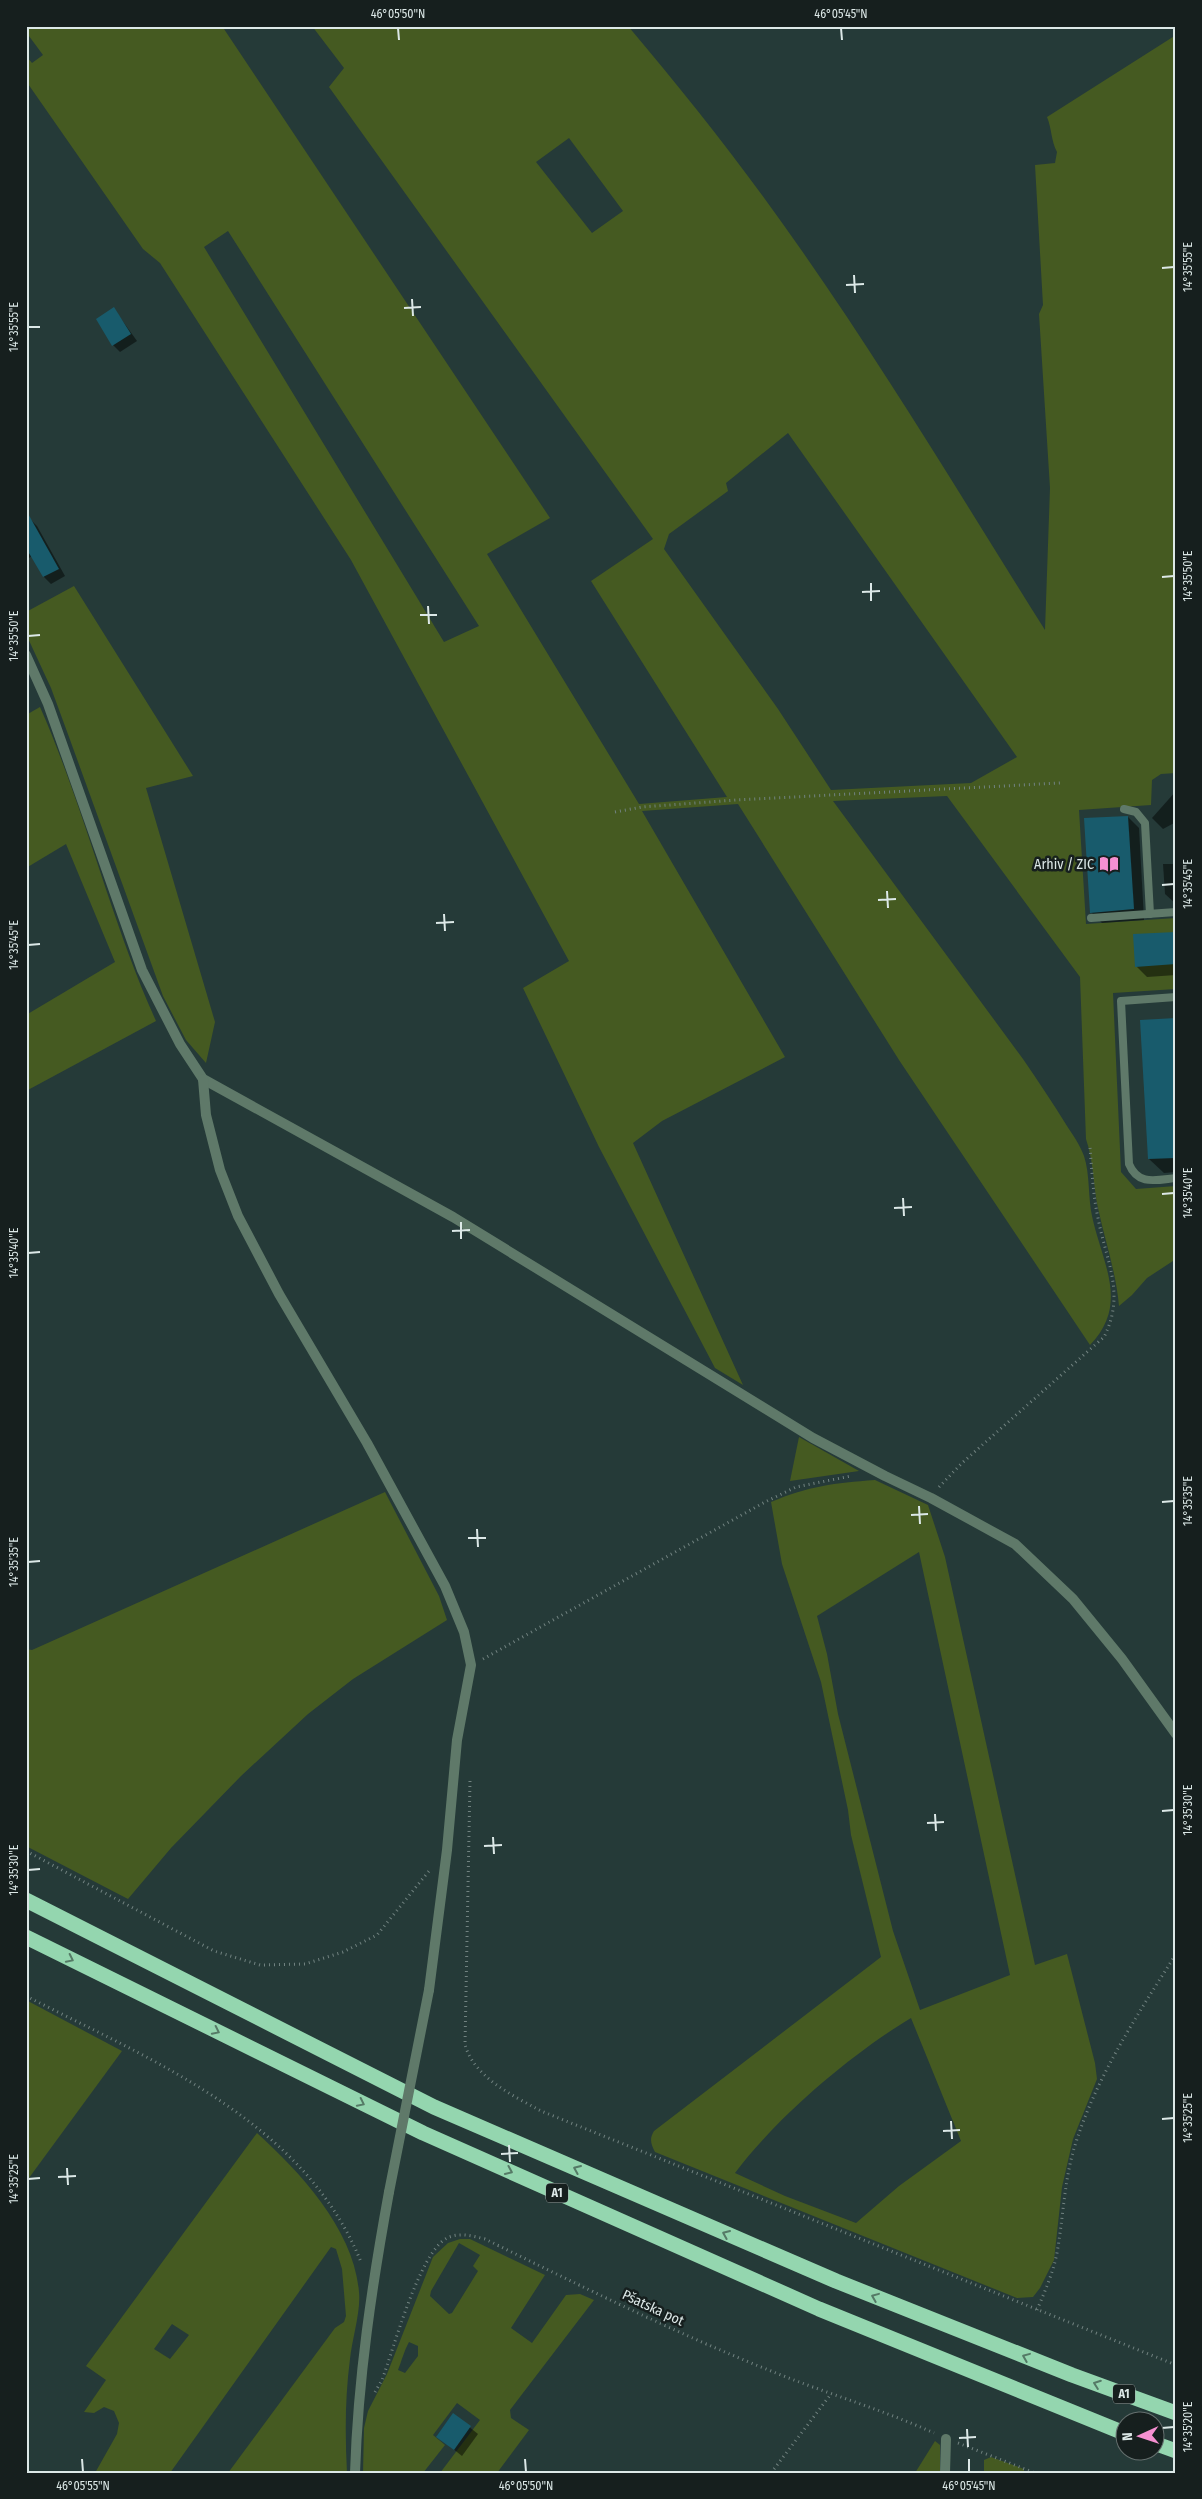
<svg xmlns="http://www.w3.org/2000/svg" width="1202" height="2499" font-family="'Fira Sans Condensed',sans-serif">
<rect width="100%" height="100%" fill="#253a38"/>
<g fill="#455a21" fill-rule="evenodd">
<path d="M26,26H222L550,518L487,554L639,804L727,797L591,581L653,539L329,87L344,68L312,26H628C689,98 748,173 802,251C888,374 965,503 1045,630L1050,488L1039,314L1043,305L1035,165L1055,163L1057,152C1051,141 1052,129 1047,117L1176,35V773L1161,774L1152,780L1151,805L1079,810L1086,924L1176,918V989L1113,993L1121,1172L1136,1189L1176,1186V1259L1147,1278L1132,1295L1119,1306C1116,1272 1105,1241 1098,1208C1093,1185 1094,1162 1086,1139L1080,977L947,796L833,801L1023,1059C1038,1081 1053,1103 1067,1126C1073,1135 1080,1145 1084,1156C1090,1174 1088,1197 1092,1216C1102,1263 1130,1304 1090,1345L899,1060L738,804L642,811L785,1057L662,1121L633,1143L743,1385L715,1368L599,1147L523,988L569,961L351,560L160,263L143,249L26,81V56L32,63L43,55L26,32ZM569,138L623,211L592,233L536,162ZM228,231L479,626L444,642L204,247ZM788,433L1017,757L971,783L831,790L778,709L664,549L669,534L728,491L726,483Z"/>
<path d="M74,586L193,776L146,788L215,1022L206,1063L186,1040L163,996L69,737L51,688L26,634V612Z"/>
<path d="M40,707C85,809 110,919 156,1021L26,1091V1015L115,962L66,844L26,868V715Z"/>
<path d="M799,1437L859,1471L790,1481Z"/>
<path d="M875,1480L928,1505L945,1557L1035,1965L1067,1954L1095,2063L1097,2079L1073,2139L1062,2187L1054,2260L1040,2288L1033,2297L1017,2298L655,2152C651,2144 649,2139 654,2131L881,1957L851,1835L848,1810L821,1682L782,1564L771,1502C809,1486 834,1483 875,1480ZM919,1552L1010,1975L920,2010L893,1931L838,1714L827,1654L817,1616ZM911,2018L961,2141L899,2186L856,2223L785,2196L735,2173C777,2117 851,2054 911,2018Z"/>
<path d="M385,1492L439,1596L447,1620L353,1679L308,1714L241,1776L171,1848L128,1899L26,1846V1649L32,1650Z"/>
<path d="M26,2000L122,2051L26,2182Z"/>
<path d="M257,2133C301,2173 354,2230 359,2292C361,2311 352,2339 350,2359C345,2397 345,2435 347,2473H228L335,2328L344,2322L346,2316L342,2269L336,2249L331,2247L170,2473H95L117,2434L119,2423L114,2411L104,2407L94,2413L84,2412L106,2380L86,2366ZM172,2324L189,2335L170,2359L154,2349Z"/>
<path d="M460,2239H470L545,2275L511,2328L532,2343L566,2295L580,2294L594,2300L510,2410L511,2418L529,2430L497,2473H440L480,2420L457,2403L433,2435L445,2445L423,2473H363L364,2428L368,2411L387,2374L433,2257L448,2243ZM459,2243L480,2255L473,2266L478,2271L452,2313L449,2314L430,2296L431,2291ZM409,2342L418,2346V2356L405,2373L398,2370C402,2360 404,2351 409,2342Z"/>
<path d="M935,2441L940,2445V2473H915Z"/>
<path d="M991,2457L1024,2469V2473H984V2460Z"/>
</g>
<g fill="#0007">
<path d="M114,309L137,341L120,352L113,345Z"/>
<path d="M30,519L37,526L65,576L51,584L44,577L32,556L26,560V521Z"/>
<path d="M1176,791V822L1163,829L1152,818Z"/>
<path d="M1128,817L1139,828L1144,920L1102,923L1091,912Z"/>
<path d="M1163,864H1176V904L1165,894Z"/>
<path d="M1176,933V975L1147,977L1136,966Z"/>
<path d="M1176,1019V1172L1164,1173L1149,1159Z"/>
<path d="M453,2414L478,2434L462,2456L437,2436Z"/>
</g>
<g fill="#185b6c">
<path d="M114,307L131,334L112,346L96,319Z"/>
<path d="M26,510L59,569L43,577L26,548Z"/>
<path d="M1128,816L1134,909L1090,913L1084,818Z"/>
<path d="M1176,932V964L1135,967L1133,934Z"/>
<path d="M1176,1018V1158L1148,1159L1140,1020Z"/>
<path d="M453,2413L471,2426L454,2450L436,2437Z"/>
</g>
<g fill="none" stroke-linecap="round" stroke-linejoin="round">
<g stroke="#728381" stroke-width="3" stroke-dasharray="1 4" stroke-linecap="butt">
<path d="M615,812L642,807L736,800L1060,783"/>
<path d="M939,1487L962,1463L1104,1337C1126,1294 1106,1261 1098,1218C1093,1195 1092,1171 1090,1148"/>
<path d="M483,1659L765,1502L796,1487L851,1476"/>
<path d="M470,1781L465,2045C475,2078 512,2095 541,2111L1176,2365"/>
<path d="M26,1851L214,1951L260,1965L305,1964L343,1952L377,1935L429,1871"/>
<path d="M26,1996C153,2061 304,2121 361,2262"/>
<path d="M1037,2310C1045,2291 1053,2273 1057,2253C1063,2219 1064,2185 1073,2152C1094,2080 1136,2017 1176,1954"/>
<path d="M375,2392L382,2380C394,2348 419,2253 447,2238C460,2232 472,2236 485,2239C579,2285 673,2332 771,2371C825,2393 881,2409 934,2433"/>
<path d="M958,2443L1035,2473"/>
<path d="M771,2473L831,2394"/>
</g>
<g stroke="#5f7969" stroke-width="8">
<path d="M1124,809L1136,812L1145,823L1150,914"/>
<path d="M1091,918L1176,912"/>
<path d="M1176,997L1121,1001L1129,1164C1138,1186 1156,1180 1176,1178"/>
</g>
<g stroke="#5f7969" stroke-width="10">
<path d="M26,655L48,704L142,970L180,1044L203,1079L453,1217L813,1438L885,1476L931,1498L1015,1544L1073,1599L1122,1659L1176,1734"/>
<path d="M203,1079L206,1115L220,1170L238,1216L279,1294L367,1443L445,1586L464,1632L471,1665L457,1740L447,1850L429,1990"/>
<path d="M355,2473C358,2378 372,2285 389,2192"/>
<path d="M945,2473L946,2439"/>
</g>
<g stroke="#94d6af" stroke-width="15">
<path d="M26,1900L434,2107L836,2281L1072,2375L1176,2413"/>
<path d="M26,1937L423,2133L819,2309L1124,2433"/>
<path d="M1154,2443L1176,2451"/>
</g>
<path stroke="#5f7969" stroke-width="10" d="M389,2192L429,1990"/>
</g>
<defs><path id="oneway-chevron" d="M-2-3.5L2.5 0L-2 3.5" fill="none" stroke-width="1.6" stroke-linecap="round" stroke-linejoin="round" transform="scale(1.25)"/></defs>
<g stroke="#557a66">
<use href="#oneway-chevron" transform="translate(70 1959) rotate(26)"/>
<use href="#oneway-chevron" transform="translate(216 2031) rotate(26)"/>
<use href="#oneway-chevron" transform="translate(361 2103) rotate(26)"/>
<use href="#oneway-chevron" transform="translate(577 2169) rotate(-157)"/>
<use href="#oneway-chevron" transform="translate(509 2171) rotate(24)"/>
<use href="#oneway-chevron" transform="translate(726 2234) rotate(-157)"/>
<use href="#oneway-chevron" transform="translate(875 2297) rotate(-158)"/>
<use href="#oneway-chevron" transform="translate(1026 2357) rotate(-158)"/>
<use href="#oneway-chevron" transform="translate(1097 2384) rotate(-160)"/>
</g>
<path fill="none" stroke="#dce8e7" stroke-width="2" d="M398,28L399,40M841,28L842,40M1162,268L1174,267M854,275L855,293M846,285L864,284M412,299L413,316M404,308L421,307M28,327H40M1162,577L1174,576M871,583V601M862,592L880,591M428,606L429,624M420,615H437M28,636L40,635M1162,885L1174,884M887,891L888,908M878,900L896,899M444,914L445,931M436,923L454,922M28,945L40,944M1162,1194L1174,1193M903,1198L904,1216M894,1208L912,1207M461,1222V1239M452,1231L470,1230M28,1253L40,1252M1162,1502L1174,1501M919,1506L920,1524M911,1515L928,1514M477,1529L478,1547M468,1538H486M28,1562L40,1561M1162,1811L1174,1810M935,1814L936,1831M927,1823L944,1822M493,1837L494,1854M484,1846L502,1845M28,1870L40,1869M1162,2119L1174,2118M951,2121L952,2139M943,2131L960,2130M509,2145L510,2162M501,2154L518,2153M67,2168L68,2185M58,2177L76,2176M28,2179L40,2178M1162,2428L1174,2427M967,2429L968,2447M959,2438L976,2437M82,2459L83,2472M525,2459L526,2472M969,2459V2472"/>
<defs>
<g id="library-bare" transform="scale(1.5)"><path d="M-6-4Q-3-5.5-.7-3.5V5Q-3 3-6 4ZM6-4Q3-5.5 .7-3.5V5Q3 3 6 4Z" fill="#f590d1" stroke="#161f1e" stroke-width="2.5" paint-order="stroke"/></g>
</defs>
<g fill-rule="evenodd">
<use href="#library-bare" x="1109" y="864"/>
</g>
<g text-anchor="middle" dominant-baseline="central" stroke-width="5" stroke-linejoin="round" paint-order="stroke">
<g fill="#161f1e" stroke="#a1acab" stroke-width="1">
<rect x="546" y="2183.5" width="22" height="19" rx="4"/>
<rect x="1113" y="2384.5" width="22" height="19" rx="4"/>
</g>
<g font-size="12" font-weight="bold" fill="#dce8e7">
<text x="557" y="2193">A1</text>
<text x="1124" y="2394">A1</text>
</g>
<g font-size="14" fill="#dce8e7" stroke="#161f1e" text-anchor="end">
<text x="1094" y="864">Arhiv / ZIC</text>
</g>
<g font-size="14" fill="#dce8e7" stroke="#161f1e">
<text transform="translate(653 2308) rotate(25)">Pšatska pot</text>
</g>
</g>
<rect width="1202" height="2499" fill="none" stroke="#161f1e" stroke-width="55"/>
<g transform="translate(1140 2436) rotate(267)"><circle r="24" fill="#161f1e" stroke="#656f6e"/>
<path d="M0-4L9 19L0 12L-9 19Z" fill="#f590d1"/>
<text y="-8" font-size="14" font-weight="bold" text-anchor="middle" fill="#dce8e7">N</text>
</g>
<rect x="28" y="28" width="1146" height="2444" fill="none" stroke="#dce8e7" stroke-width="2"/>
<g font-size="12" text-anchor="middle" fill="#dce8e7">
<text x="398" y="18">46°05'50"N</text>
<text x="841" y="18">46°05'45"N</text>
<text transform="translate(1188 267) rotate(-90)" y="4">14°35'55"E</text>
<text transform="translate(14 327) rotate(-90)" y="4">14°35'55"E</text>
<text transform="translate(1188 576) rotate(-90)" y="4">14°35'50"E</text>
<text transform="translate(14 636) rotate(-90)" y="4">14°35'50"E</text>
<text transform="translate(1188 884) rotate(-90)" y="4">14°35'45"E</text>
<text transform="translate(14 945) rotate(-90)" y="4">14°35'45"E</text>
<text transform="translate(1188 1193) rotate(-90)" y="4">14°35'40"E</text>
<text transform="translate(14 1253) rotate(-90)" y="4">14°35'40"E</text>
<text transform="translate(1188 1501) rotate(-90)" y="4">14°35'35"E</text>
<text transform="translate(14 1562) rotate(-90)" y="4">14°35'35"E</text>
<text transform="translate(1188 1810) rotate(-90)" y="4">14°35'30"E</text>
<text transform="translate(14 1870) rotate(-90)" y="4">14°35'30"E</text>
<text transform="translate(1188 2118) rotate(-90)" y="4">14°35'25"E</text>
<text transform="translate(14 2179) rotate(-90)" y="4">14°35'25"E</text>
<text transform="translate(1188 2427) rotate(-90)" y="4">14°35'20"E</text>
<text x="83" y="2490">46°05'55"N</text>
<text x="526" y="2490">46°05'50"N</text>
<text x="969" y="2490">46°05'45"N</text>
</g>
</svg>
